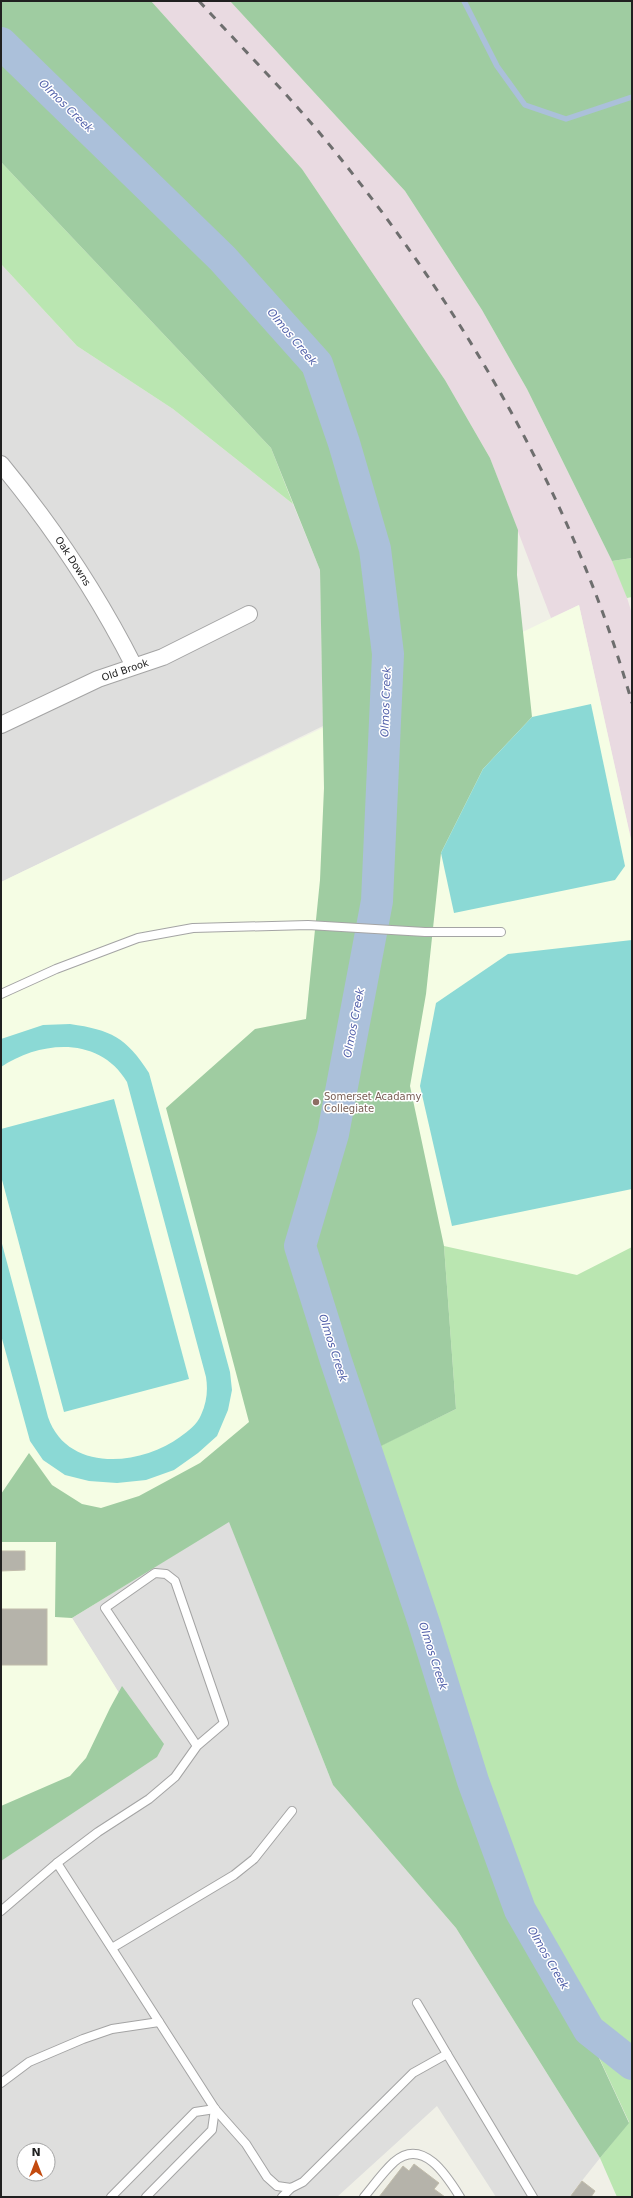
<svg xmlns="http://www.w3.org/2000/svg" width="633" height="2198" font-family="'DejaVu Sans',sans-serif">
<rect width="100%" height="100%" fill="#f0f0e7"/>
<g fill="#dededd" fill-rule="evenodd">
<path d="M1,264L77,346L173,409L293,504L320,570L323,726L1,882Z"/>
<path d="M229,1521L333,1785L456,1928L600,2158L569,2197H496L437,2106L337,2197H1V1861L146,1736L72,1618ZM24,2150H48V2174H24Z"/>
</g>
<path fill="#e9dae1" d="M151,1H230L405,191L482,310L527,389L612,561L621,578L632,614V844L579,605L551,618L490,458L445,380L302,169Z"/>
<path fill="#f5fde4" d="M579,605L632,844V1321L229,1521L72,1618L146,1736L1,1833V882Z"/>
<g fill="#bae6b1">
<path d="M1,162L271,448L293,504L173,409L77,346L1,264Z"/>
<path d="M632,558V597L627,598L612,561Z"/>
<path d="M444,1246L577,1275L632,1247V2197H617L600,2158L629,2122L544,1939L461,1713L376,1448L456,1409Z"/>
</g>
<g fill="#9fcca1">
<path d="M1,1H151L302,169L445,380L490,458L518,530L517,575L532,717L483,769L441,853L426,994L410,1086L444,1246L456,1409L377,1448L461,1713L544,1939L629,2123L600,2158L456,1928L333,1785L229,1522L72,1618L55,1617L56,1542H1V1494L29,1453L52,1485L82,1504L101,1508L139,1496L200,1463L249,1422L166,1108L255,1029L306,1019L320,880L324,788L320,570L271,448L1,162Z"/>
<path d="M230,1H632V558L612,561L527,389L482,310L405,191Z"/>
<path d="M122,1686L164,1744L157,1757L1,1861V1806L70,1776L86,1758L110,1708Z"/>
</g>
<g fill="#8bd9d5">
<path d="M591,704L625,866L615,880L454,913L441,853L483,769L532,717Z"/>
<path d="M632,940V1189L452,1226L420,1086L436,1003L508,954Z"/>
<path d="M70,1024C111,1030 126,1037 149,1073L230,1372L232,1390L228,1410L217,1436L198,1453L174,1470L146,1480L117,1483L89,1481L65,1475L43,1460L30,1441L1,1335V1240L48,1417C67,1473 141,1466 180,1437C188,1431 197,1425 201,1415C207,1402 208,1390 206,1377L127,1082C100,1036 41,1040 1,1067V1039L43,1025Z"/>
<path d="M114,1099L189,1379L64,1412L1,1176V1129Z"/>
</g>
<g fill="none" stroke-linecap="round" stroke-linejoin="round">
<path stroke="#abc0da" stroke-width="5.5" d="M464,1L497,66L525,105L566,119L632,97"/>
<path stroke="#abc0da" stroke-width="32" d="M1,43L223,259L317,364L344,443L375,549L388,654L377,901L333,1134L300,1246L336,1361L424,1623L473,1781L520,1910L589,2030L632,2064"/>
</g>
<g fill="#b5b3aa" stroke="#c1bcab">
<path d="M1,1551H25V1570L1,1571Z"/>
<rect x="1" y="1609" width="46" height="56"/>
<path d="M414,2164L439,2183L434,2189L445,2197H379L403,2166L409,2171Z"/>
<path d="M582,2181L595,2191L591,2197H570Z"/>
</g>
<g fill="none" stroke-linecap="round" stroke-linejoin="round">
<g stroke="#a4a4a4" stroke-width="10">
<g id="service">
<path d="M1,994L56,969L138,938L193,928L308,925L425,932H501"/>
<path d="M57,1863L98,1832L149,1799L175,1777L197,1746L105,1608L155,1573L166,1574L175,1581L224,1723L197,1746"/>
<path d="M1,1911L57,1863L215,2109L246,2144L267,2177L277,2186L291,2188L303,2182L413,2073L447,2054L533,2197"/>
<path d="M112,1948L234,1875L254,1859L292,1811"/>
<path d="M417,2003L447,2054"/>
<path d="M1,2083L29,2062L83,2039L112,2029L159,2022"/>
<path d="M111,2197L195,2112L215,2109"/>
<path d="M146,2197L212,2130L215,2109"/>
<path d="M282,2197L291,2188"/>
<path d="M364,2197C374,2185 383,2172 394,2162C423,2137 447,2176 460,2197"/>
</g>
</g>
<g stroke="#a4a4a4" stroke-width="18">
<g id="minor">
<path d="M1,464C53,527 97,593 134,666"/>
<path d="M1,725L98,679L163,657L249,614"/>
</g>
</g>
<use href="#service" stroke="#fff" stroke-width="8"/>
<use href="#minor" stroke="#fff" stroke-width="16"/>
<path stroke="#6e6e6e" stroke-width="3" stroke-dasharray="8 8" stroke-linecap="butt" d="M199,1C240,46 284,90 323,137C460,303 573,495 632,703"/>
</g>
<circle fill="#8d6e63" stroke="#fff" stroke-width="1.5" cx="316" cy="1102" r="4"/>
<g text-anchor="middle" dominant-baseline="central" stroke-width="3" stroke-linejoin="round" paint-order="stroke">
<g font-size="10" fill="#202020" stroke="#fff">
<text transform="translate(73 561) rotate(57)">Oak Downs</text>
<text transform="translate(125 670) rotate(-19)">Old Brook</text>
</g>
<g font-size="10" fill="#785e54" stroke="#fff" text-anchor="start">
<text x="324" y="1096">Somerset Acadamy<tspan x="324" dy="12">Collegiate</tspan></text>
</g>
<g font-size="11" font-style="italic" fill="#5261aa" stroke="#fff">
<text transform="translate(66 106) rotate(44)">Olmos Creek</text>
<text transform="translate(292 337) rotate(50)">Olmos Creek</text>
<text transform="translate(386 702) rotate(-88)">Olmos Creek</text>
<text transform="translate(354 1023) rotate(-79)">Olmos Creek</text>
<text transform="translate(333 1348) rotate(72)">Olmos Creek</text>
<text transform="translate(433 1656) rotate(72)">Olmos Creek</text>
<text transform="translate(548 1958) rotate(60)">Olmos Creek</text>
</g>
</g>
<rect width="633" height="2198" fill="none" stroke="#202020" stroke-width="4"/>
<g transform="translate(36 2162)"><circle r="19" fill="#ffffff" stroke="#a6a6a6"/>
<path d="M0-3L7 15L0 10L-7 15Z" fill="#c34a0e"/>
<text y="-6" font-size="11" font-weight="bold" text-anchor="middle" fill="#202020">N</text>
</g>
</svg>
